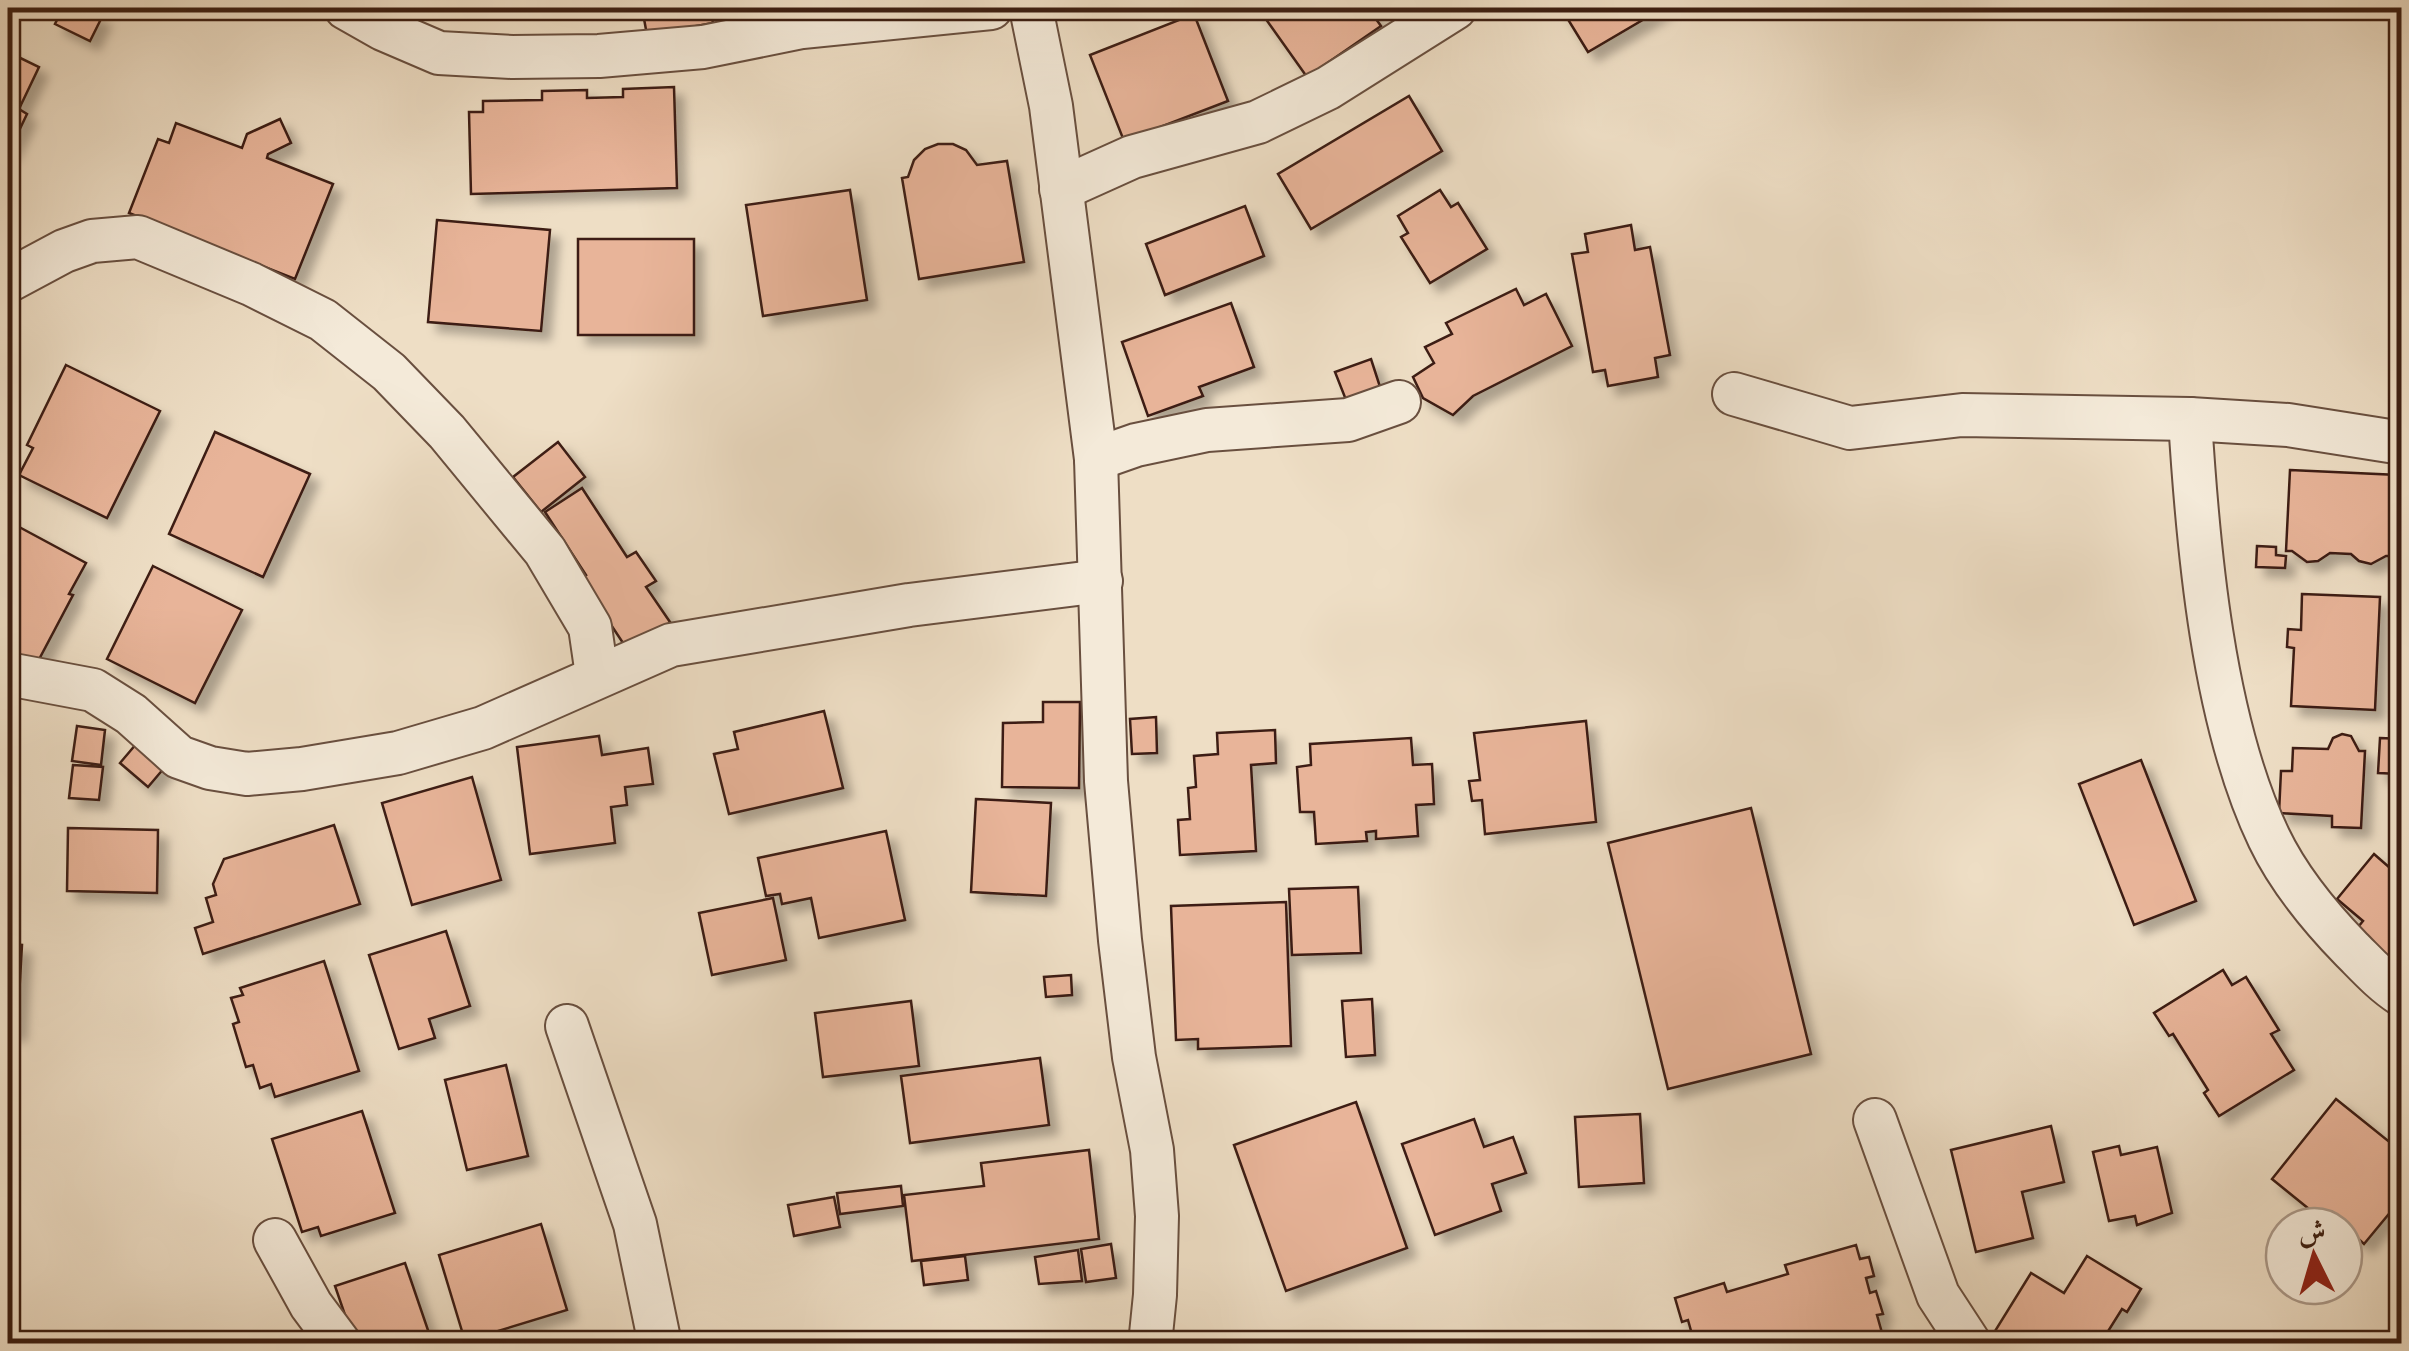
<svg xmlns="http://www.w3.org/2000/svg" width="2409" height="1351" font-family="'IM FELL Great Primer',Amiri,serif">
<defs>
<filter id="shadow"><feDropShadow dx="9" dy="9" stdDeviation="5" flood-color="#0004"/></filter>
</defs>
<rect width="100%" height="100%" fill="#eedec5"/>
<filter id="stains"><feTurbulence type="fractalNoise" baseFrequency=".002" numOctaves="4"/><feColorMatrix values="0 0 0 0 .2 0 0 0 0 .09 0 0 0 0 .02 0 0 0 .5 -.17"/></filter>
<radialGradient id="worn" r=".72"><stop offset=".6" stop-color="#630" stop-opacity="0"/><stop offset="1" stop-color="#630" stop-opacity=".3"/></radialGradient>
<g fill="#e8b499" stroke="#3d1f12" stroke-width="2.5" filter="url(#shadow)">
<path d="M63,8H81L102,17L90,41L55,24Z"/>
<path d="M642,8H710L713,23L647,35Z"/>
<path d="M1258,8H1368L1381,26L1307,77Z"/>
<path d="M1379,8H1401L1387,18Z"/>
<path d="M1561,8H1663L1588,52Z"/>
<path d="M1194,14L1228,101L1124,141L1090,55Z"/>
<path d="M8,52L39,67L19,109L27,114L8,154Z"/>
<path d="M674,87L677,188L471,194L469,112H483V101L542,100V91L587,90V98L623,97V89Z"/>
<path d="M1409,96L1442,151L1311,229L1278,174Z"/>
<path d="M280,119L291,143L268,154L267,158L333,184L295,279L129,213L158,139L169,143L176,123L242,148L247,134Z"/>
<path d="M938,144H953L966,150L977,165L1007,161L1024,262L919,279L902,178L908,177L914,160L925,149Z"/>
<path d="M850,190L867,300L763,316L746,205Z"/>
<path d="M1440,190L1451,207L1458,203L1487,249L1430,283L1401,237L1408,233L1398,216Z"/>
<path d="M1245,206L1264,256L1165,295L1146,244Z"/>
<path d="M437,220L550,230L541,331L428,322Z"/>
<path d="M1631,225L1635,250L1650,247L1670,355L1655,358L1658,377L1608,386L1605,370L1593,372L1572,254L1588,252L1585,234Z"/>
<rect x="578" y="239" width="116" height="96"/>
<path d="M1516,289L1524,305L1546,294L1572,346L1473,396L1453,415L1423,398L1413,377L1434,363L1425,347L1452,334L1446,323Z"/>
<path d="M1231,303L1254,367L1199,387L1203,396L1148,416L1122,342Z"/>
<path d="M1371,359L1382,393L1348,405L1335,372Z"/>
<path d="M66,365L160,411L107,518L19,475L33,448L27,445Z"/>
<path d="M215,432L310,474L263,577L169,534Z"/>
<path d="M558,442L585,477L541,512L513,477Z"/>
<path d="M2290,470L2398,475L2394,556H2386L2371,564L2359,561L2351,554L2330,553L2318,561L2307,562L2292,551H2286Z"/>
<path d="M582,488L627,557L636,552L656,581L646,587L672,625L629,652L580,578L586,575L545,512Z"/>
<path d="M8,521L86,563L69,594L73,595L36,665L8,650Z"/>
<path d="M2257,546L2276,547V555L2286,556L2285,568L2256,567Z"/>
<path d="M153,566L242,610L195,703L107,659Z"/>
<path d="M2302,594L2380,597L2375,710L2291,706L2294,648L2287,647L2288,629L2301,630Z"/>
<path d="M1043,702H1080L1079,788L1002,787L1003,723L1043,722Z"/>
<path d="M824,711L843,788L729,814L714,754L738,749L734,732Z"/>
<path d="M1156,717L1157,753L1132,754L1130,719Z"/>
<path d="M1586,721L1596,822L1485,834L1482,800L1472,801L1469,781L1480,780L1474,733Z"/>
<path d="M77,726L105,730L101,765L72,761Z"/>
<path d="M1275,730L1276,763L1251,765L1256,851L1180,855L1178,820L1190,819L1188,788L1196,787L1194,756L1218,754L1217,733Z"/>
<path d="M2342,734L2351,736L2359,751H2365L2361,828L2332,827V816L2279,813L2281,771H2292L2293,748L2328,749L2333,738Z"/>
<path d="M599,736L602,755L648,748L653,784L625,787L627,805L611,807L615,843L530,854L517,747Z"/>
<path d="M1411,738L1413,765L1432,764L1434,804L1416,805L1418,836L1376,839V831L1366,832L1367,841L1316,844L1314,812H1300L1297,767L1311,765L1310,744Z"/>
<path d="M2380,738L2402,739L2401,774L2378,773Z"/>
<path d="M137,743L165,767L148,787L120,763Z"/>
<path d="M2141,760L2196,901L2134,925L2079,784Z"/>
<path d="M73,765L103,767L99,800L69,798Z"/>
<path d="M472,777L501,880L412,905L382,803Z"/>
<path d="M976,799L1051,803L1046,896L971,892Z"/>
<path d="M1751,808L1811,1054L1668,1089L1608,843Z"/>
<path d="M334,825L360,904L203,954L195,928L213,922L206,898L216,895L213,884L224,859Z"/>
<path d="M68,828L158,830L157,893L67,891Z"/>
<path d="M886,831L905,920L819,938L811,898L782,904L780,894L766,896L758,858Z"/>
<path d="M2374,854L2390,868L2399,859L2402,861V972L2354,932L2363,921L2337,899Z"/>
<path d="M1358,887L1361,953L1292,955L1289,889Z"/>
<path d="M773,898L786,960L712,975L699,913Z"/>
<path d="M1286,902L1291,1046L1198,1049V1039L1176,1040L1171,906Z"/>
<path d="M446,931L470,1006L429,1019L435,1038L399,1049L369,955Z"/>
<path d="M8,944L22,945L17,1032L8,1031Z"/>
<path d="M324,961L359,1071L275,1097L271,1084L260,1088L253,1065L246,1067L233,1024L239,1022L231,998L243,995L240,988Z"/>
<path d="M2223,970L2232,985L2246,977L2279,1030L2271,1034L2294,1070L2219,1116L2204,1093L2208,1090L2173,1034L2169,1036L2154,1013Z"/>
<path d="M1071,975L1072,995L1046,997L1044,977Z"/>
<path d="M1372,999L1375,1055L1346,1057L1342,1001Z"/>
<path d="M911,1001L919,1066L823,1077L815,1013Z"/>
<path d="M1040,1058L1049,1125L910,1143L901,1076Z"/>
<path d="M506,1065L528,1156L467,1170L445,1080Z"/>
<path d="M2336,1099L2402,1152V1198L2364,1244L2352,1233L2347,1240L2344,1226H2330L2272,1179Z"/>
<path d="M1356,1102L1407,1248L1286,1291L1234,1145Z"/>
<path d="M362,1111L395,1213L321,1236L318,1227L302,1232L272,1139Z"/>
<path d="M1640,1114L1644,1183L1579,1187L1575,1117Z"/>
<path d="M1474,1119L1484,1147L1513,1137L1526,1173L1492,1184L1501,1211L1435,1235L1402,1144Z"/>
<path d="M2051,1126L2064,1182L2022,1192L2033,1238L1976,1252L1951,1150Z"/>
<path d="M2119,1146L2121,1155L2157,1147L2172,1213L2137,1225L2135,1216L2109,1221L2093,1152Z"/>
<path d="M1089,1150L1099,1239L912,1261L904,1195L984,1186L981,1163Z"/>
<path d="M901,1186L903,1206L840,1214L837,1193Z"/>
<path d="M834,1197L840,1227L794,1236L788,1205Z"/>
<path d="M541,1224L567,1310L465,1341L439,1255Z"/>
<path d="M1111,1244L1116,1278L1086,1282L1081,1249Z"/>
<path d="M1856,1245L1860,1259L1869,1257L1874,1276L1866,1278L1870,1293L1876,1291L1883,1314L1877,1315L1884,1340L1872,1344H1814L1812,1334L1781,1344H1682L1681,1341L1693,1338L1688,1320L1682,1322L1675,1298L1724,1283L1727,1292L1788,1274L1785,1265Z"/>
<path d="M1078,1250L1082,1281L1039,1284L1035,1257Z"/>
<path d="M965,1256L968,1280L924,1285L921,1261Z"/>
<path d="M2087,1256L2141,1289L2127,1312L2122,1309L2105,1336L2110,1339L2107,1344H2020L2022,1340L2015,1336L2011,1341L1995,1331L2031,1273L2064,1293Z"/>
<path d="M405,1263L430,1336L409,1344H355L335,1286Z"/>
<path d="M863,1339V1344H755V1340Z"/>
</g>
<g fill="none" stroke-linecap="round" stroke-linejoin="round">
<g stroke="#694f3f" stroke-width="46">
<g id="minor">
<path d="M346,8L383,29L439,53L512,57L599,56L703,47L802,27L991,8"/>
<path d="M1031,8L1051,106L1096,459L1106,781L1120,940L1134,1057L1152,1150L1157,1216L1155,1295L1150,1344"/>
<path d="M1061,189L1132,157L1258,122L1328,88L1455,8"/>
<path d="M8,281L64,251L92,241L138,237L251,284L323,320L389,372L447,432L545,551L590,627L597,675"/>
<path d="M1734,394L1850,428L1962,415L2190,419L2288,425L2402,443"/>
<path d="M2190,419C2198,549 2213,721 2269,838C2289,880 2319,916 2351,949C2367,965 2382,982 2402,995"/>
<path d="M1096,459L1136,445L1207,430L1348,420L1399,402"/>
<path d="M8,674L93,690L131,714L179,757L210,768L247,774L302,769L398,753L483,728L671,645L909,605L1101,581"/>
<path d="M567,1026L635,1224L660,1344"/>
<path d="M1875,1120L1938,1295L1970,1344"/>
<path d="M275,1240L311,1305L340,1344"/>
</g>
</g>
<use href="#minor" stroke="#f4ead9" stroke-width="42"/>
</g>
<rect width="2409" height="1351" fill="none" stroke="#eedec5" stroke-width="40"/>
<rect x="10" y="10" width="2389" height="1331" fill="none" stroke="#3d1f12" stroke-width="5"/>
<rect x="20" y="20" width="2369" height="1311" fill="none" stroke="#3d1f12" stroke-width="2.5"/>
<g transform="translate(2314 1256) rotate(355)"><circle r="48" fill="#f4ead9" stroke="#ab9989" stroke-width="2.5"/>
<path d="M0-8L18 38L0 25L-18 38Z" fill="#8f2418"/>
<text y="-15" font-size="28" font-weight="bold" text-anchor="middle" fill="#3d1f12">ش</text>
</g>
<rect width="100%" height="100%" filter="url(#stains)"/>
<rect width="100%" height="100%" fill="url(#worn)"/>
</svg>
